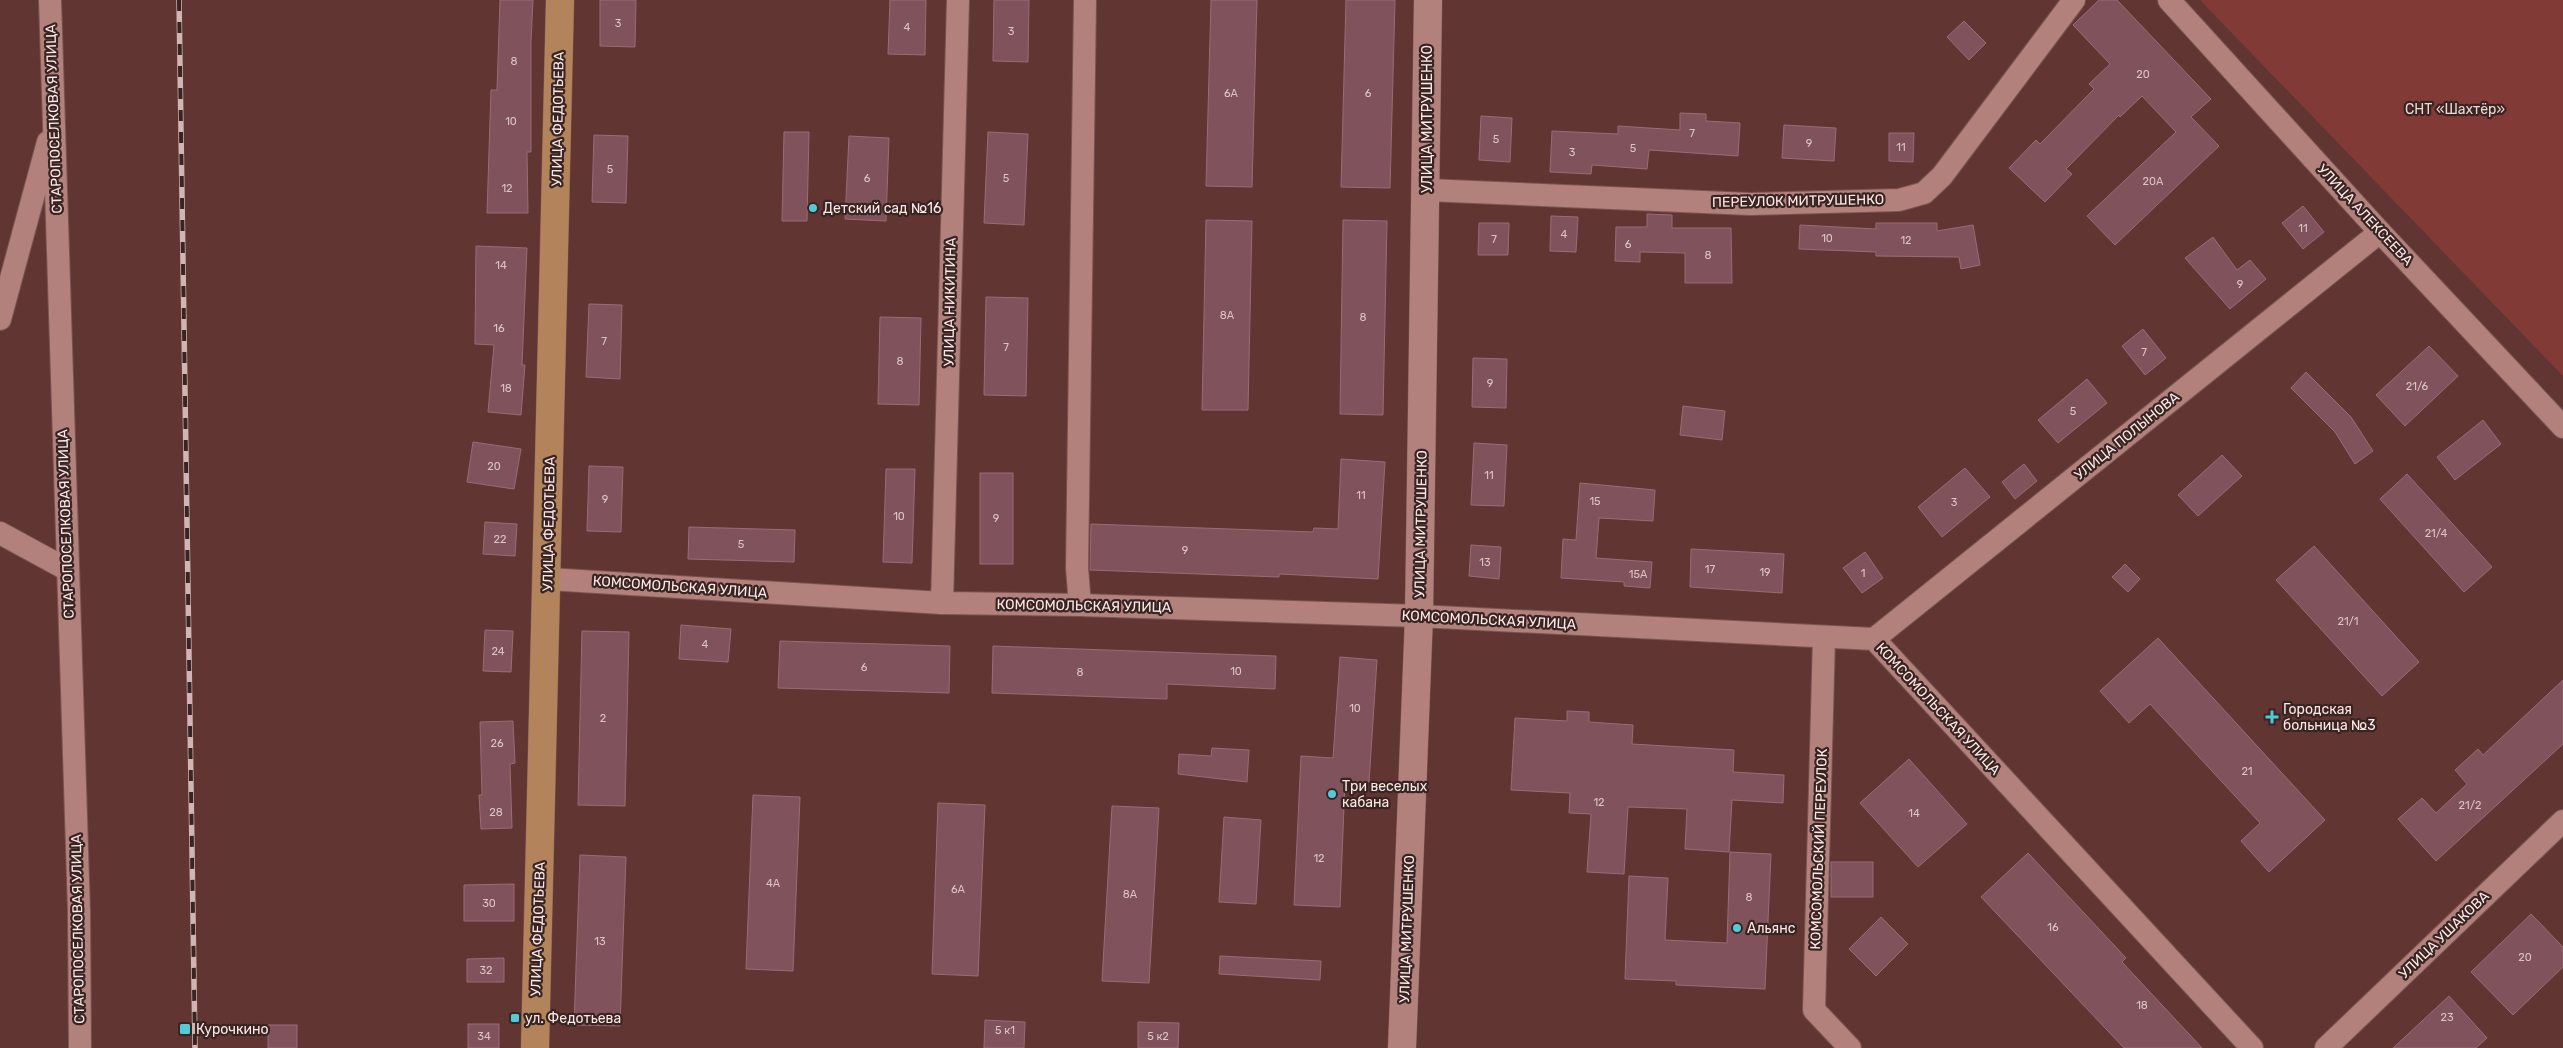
<svg xmlns="http://www.w3.org/2000/svg" width="2563" height="1048" font-family="Rubik,sans-serif">
<rect width="100%" height="100%" fill="#613632"/>
<path fill="#813a35" d="M2200,0H2563V376Z"/>
<g fill="#80535c" stroke="#9b6b75">
<path d="M500,0H533L531,42V152H527L528,213H487L491,90H497Z"/>
<path d="M600,0H636L635,47L600,46Z"/>
<path d="M890,0H926L925,55L888,54Z"/>
<path d="M994,0H1029L1028,62L993,61Z"/>
<path d="M1211,0H1257L1252,187L1206,186Z"/>
<path d="M1346,0H1395L1390,188L1341,187Z"/>
<path d="M2099,0H2117L2211,99L2191,117L2219,146L2115,245L2087,216L2176,132L2142,96L2120,117L2119,115L2066,169L2072,174L2045,202L2009,168L2036,140L2040,144L2094,89L2089,84L2110,64L2073,25Z"/>
<path d="M1964,21L1986,43L1969,60L1947,37Z"/>
<path d="M1680,113L1706,114V121L1740,123L1738,156L1649,150L1647,169L1592,165L1591,174L1550,172L1552,131L1618,134V126L1680,130Z"/>
<path d="M1481,116L1512,118L1510,162L1479,160Z"/>
<path d="M1784,125L1836,128L1834,161L1782,158Z"/>
<path d="M784,132H809L807,221H782Z"/>
<path d="M988,132L1028,134L1024,225L984,223Z"/>
<path d="M1889,133H1914L1913,162L1889,161Z"/>
<path d="M594,135L628,136L626,203L592,202Z"/>
<path d="M849,136L889,138L886,221L845,219Z"/>
<path d="M2303,206L2324,232L2303,249L2282,223Z"/>
<path d="M1647,214L1672,215V228H1731L1732,283H1685V253L1640,252V262L1615,261L1616,227H1647Z"/>
<path d="M1551,216L1578,217L1576,252L1550,251Z"/>
<path d="M1206,220L1252,221L1248,410H1202Z"/>
<path d="M1343,220L1387,221L1383,415L1340,414Z"/>
<path d="M1479,223H1509L1508,255H1478Z"/>
<path d="M1876,223H1937V231L1973,225L1980,265L1961,269L1959,257L1876,256V252L1799,249L1800,225L1876,229Z"/>
<path d="M2213,237L2237,270L2250,260L2266,279L2230,309L2185,258Z"/>
<path d="M476,246L527,248L522,365H525L521,415L488,412L494,345L475,344Z"/>
<path d="M986,297L1028,298L1026,396L984,395Z"/>
<path d="M589,304L622,305L620,379L586,377Z"/>
<path d="M880,317L921,318L919,405L878,404Z"/>
<path d="M2143,329L2166,358L2145,375L2122,346Z"/>
<path d="M2429,346L2458,376L2405,426L2376,395Z"/>
<path d="M1473,358L1507,359L1506,408L1472,407Z"/>
<path d="M2306,372L2351,417L2373,451L2355,464L2335,432L2291,388Z"/>
<path d="M2087,379L2107,403L2058,443L2038,420Z"/>
<path d="M1683,406L1725,411L1722,440L1680,435Z"/>
<path d="M2483,420L2501,444L2455,480L2437,457Z"/>
<path d="M473,442L521,449L514,489L467,482Z"/>
<path d="M1474,443L1507,445L1504,506L1471,505Z"/>
<path d="M2222,455L2242,476L2198,516L2178,495Z"/>
<path d="M1341,459L1385,462L1378,579L1279,574V577L1090,570L1091,524L1313,532L1314,528L1338,529Z"/>
<path d="M2024,464L2037,481L2015,499L2002,482Z"/>
<path d="M589,466L623,467L621,532L587,531Z"/>
<path d="M1965,468L1990,497L1942,537L1918,507Z"/>
<path d="M886,469H915L912,563L883,562Z"/>
<rect x="980" y="473" width="33" height="91"/>
<path d="M2407,474L2492,567L2464,592L2380,499Z"/>
<path d="M1580,483L1655,490L1653,521L1599,518L1596,558L1652,562L1650,588L1624,586V582L1561,578L1563,539L1576,540Z"/>
<path d="M485,522L517,524L515,556L483,554Z"/>
<path d="M689,527L795,530L794,562L688,559Z"/>
<path d="M1471,545L1501,547L1499,579L1469,576Z"/>
<path d="M2314,546L2419,662L2382,696L2276,580Z"/>
<path d="M1691,549L1784,554L1782,593L1690,587Z"/>
<path d="M1865,552L1883,578L1862,593L1843,568Z"/>
<path d="M2125,564L2140,579L2128,592L2112,577Z"/>
<path d="M681,625L731,629L728,662L679,659Z"/>
<path d="M485,630L513,631L511,672L483,671Z"/>
<path d="M582,631L629,632L625,806L578,805Z"/>
<path d="M2158,638L2325,820L2269,872L2241,841L2260,823L2150,704L2129,723L2100,691Z"/>
<path d="M780,641L950,646L949,693L778,688Z"/>
<path d="M993,646L1276,656L1275,689L1167,684V699L992,693Z"/>
<path d="M1340,657L1377,660L1369,782L1345,781L1340,907L1294,905L1301,756L1333,758Z"/>
<path d="M2563,680V744L2436,861L2398,819L2422,798L2436,813L2467,784L2455,770L2478,749L2483,755Z"/>
<path d="M1567,711L1589,712V722L1633,725L1632,744L1734,750L1733,772L1784,775L1783,803L1732,800L1729,852L1685,849L1687,809L1628,807L1624,874L1587,872L1591,814L1569,813L1570,793L1511,790L1515,718L1567,721Z"/>
<path d="M513,721L515,763L510,764L512,828L481,829L479,795H482L480,722Z"/>
<path d="M1212,748L1249,750L1247,782L1178,774L1179,754L1211,756Z"/>
<path d="M1909,759L1967,824L1918,867L1860,803Z"/>
<path d="M753,795L800,797L793,971L746,969Z"/>
<path d="M938,803L985,805L978,976L932,974Z"/>
<path d="M1112,806L1159,808L1149,983L1102,981Z"/>
<path d="M1224,817L1261,820L1256,904L1219,902Z"/>
<path d="M1730,852L1771,854L1765,989L1676,985V981L1625,979L1629,876L1668,878L1665,940L1727,943Z"/>
<path d="M2028,853L2126,958L2122,962L2202,1048H2124L1981,897Z"/>
<path d="M580,855L626,857L620,1026L574,1025Z"/>
<rect x="1831" y="862" width="42" height="35"/>
<path d="M514,884V921H464V885Z"/>
<path d="M2531,914L2563,947V967L2513,1015L2471,972Z"/>
<path d="M1881,917L1908,944L1876,976L1849,949Z"/>
<path d="M1220,956L1321,961L1320,980L1219,974Z"/>
<path d="M504,958V982H467V959Z"/>
<path d="M2449,996L2487,1038L2476,1048H2393Z"/>
<path d="M985,1020L1025,1022L1024,1048H984Z"/>
<path d="M1138,1022L1179,1023L1178,1048H1138Z"/>
<rect x="468" y="1024" width="31" height="24"/>
<rect x="268" y="1025" width="29" height="23"/>
</g>
<g fill="none" stroke-linecap="round" stroke-linejoin="round">
<g stroke="#785552" stroke-width="24">
<g id="minor">
<path d="M50,0L79,911L80,1048"/>
<path d="M2169,0L2380,232L2563,427"/>
<path d="M1427,190L1750,204L1899,200L1924,193L1942,176L2074,0"/>
<path d="M0,319L48,142"/>
<path d="M0,533L68,570"/>
<path d="M548,579L942,603L1080,605L1419,616L1874,639L2252,1048"/>
<path d="M942,603L958,0"/>
<path d="M1080,605L1077,568L1085,0"/>
<path d="M1824,637L1814,1010L1850,1048"/>
<path d="M1874,639L2380,232"/>
<path d="M2326,1048L2563,821"/>
</g>
</g>
<g stroke="#785552" stroke-width="29">
<path id="tertiary" d="M1402,1048L1419,616L1428,0"/>
</g>
<g stroke="#785552" stroke-width="29">
<path id="secondary" d="M535,1048L560,0"/>
</g>
<use href="#minor" stroke="#b2817c" stroke-width="22"/>
<use href="#tertiary" stroke="#b2817c" stroke-width="28"/>
<use href="#secondary" stroke="#b3845b" stroke-width="28"/>
<g stroke="#d1b5b2" stroke-width="5.5">
<path id="rail" d="M179,0L195,1048"/>
</g>
<use href="#rail" stroke="#382422" stroke-width="4" stroke-dasharray="11" stroke-linecap="butt"/>
</g>
<g fill="#52cbd9" stroke="#382422" stroke-width="2">
<circle cx="813" cy="208" r="5"/>
<path d="M2269.5 709.5h5v5h5v5h-5v5h-5v-5h-5v-5h5z"/>
<circle cx="1332" cy="794" r="5"/>
<circle cx="1737" cy="928" r="5"/>
<rect x="510" y="1013" width="10" height="10" rx="2.5"/>
<rect x="179" y="1023" width="12" height="12" rx="2.5"/>
</g>
<g text-anchor="middle" dominant-baseline="central" stroke-width="4.5" stroke-linejoin="round" paint-order="stroke">
<g font-size="11" fill="#dec3c3">
<text x="618" y="23">3</text>
<text x="907" y="27">4</text>
<text x="1011" y="31">3</text>
<text x="514" y="61">8</text>
<text x="2143" y="74">20</text>
<text x="1231" y="93">6А</text>
<text x="1368" y="93">6</text>
<text x="511" y="121">10</text>
<text x="1692" y="133">7</text>
<text x="1496" y="139">5</text>
<text x="1809" y="143">9</text>
<text x="1901" y="147">11</text>
<text x="1633" y="148">5</text>
<text x="1572" y="152">3</text>
<text x="610" y="169">5</text>
<text x="867" y="178">6</text>
<text x="1006" y="178">5</text>
<text x="2153" y="181">20А</text>
<text x="507" y="188">12</text>
<text x="2303" y="228">11</text>
<text x="1564" y="234">4</text>
<text x="1827" y="238">10</text>
<text x="1494" y="239">7</text>
<text x="1906" y="240">12</text>
<text x="1628" y="244">6</text>
<text x="1708" y="255">8</text>
<text x="501" y="265">14</text>
<text x="2240" y="284">9</text>
<text x="1227" y="315">8А</text>
<text x="1363" y="317">8</text>
<text x="499" y="328">16</text>
<text x="604" y="341">7</text>
<text x="1006" y="347">7</text>
<text x="2144" y="352">7</text>
<text x="900" y="361">8</text>
<text x="1490" y="383">9</text>
<text x="2417" y="386">21/6</text>
<text x="506" y="388">18</text>
<text x="2073" y="411">5</text>
<text x="494" y="466">20</text>
<text x="1489" y="475">11</text>
<text x="1361" y="495">11</text>
<text x="605" y="499">9</text>
<text x="1595" y="501">15</text>
<text x="1954" y="502">3</text>
<text x="899" y="516">10</text>
<text x="996" y="518">9</text>
<text x="2436" y="533">21/4</text>
<text x="500" y="539">22</text>
<text x="741" y="544">5</text>
<text x="1185" y="550">9</text>
<text x="1485" y="562">13</text>
<text x="1710" y="569">17</text>
<text x="1765" y="572">19</text>
<text x="1863" y="573">1</text>
<text x="1638" y="574">15А</text>
<text x="2348" y="621">21/1</text>
<text x="705" y="644">4</text>
<text x="498" y="651">24</text>
<text x="864" y="667">6</text>
<text x="1236" y="671">10</text>
<text x="1080" y="672">8</text>
<text x="1355" y="708">10</text>
<text x="603" y="718">2</text>
<text x="497" y="743">26</text>
<text x="2247" y="771">21</text>
<text x="1599" y="802">12</text>
<text x="2470" y="805">21/2</text>
<text x="496" y="812">28</text>
<text x="1914" y="813">14</text>
<text x="1319" y="858">12</text>
<text x="773" y="883">4А</text>
<text x="958" y="889">6А</text>
<text x="1130" y="894">8А</text>
<text x="1749" y="897">8</text>
<text x="489" y="903">30</text>
<text x="2053" y="927">16</text>
<text x="600" y="941">13</text>
<text x="2525" y="957">20</text>
<text x="486" y="970">32</text>
<text x="2142" y="1005">18</text>
<text x="2447" y="1017">23</text>
<text x="1005" y="1030">5 к1</text>
<text x="484" y="1036">34</text>
<text x="1158" y="1036">5 к2</text>
</g>
<g font-size="14" fill="#f0d6d3" stroke="#382422">
<text x="2455" y="109">СНТ «Шахтёр»</text>
</g>
<g font-size="14" fill="#fee8e5" stroke="#382422">
<text transform="translate(54 119) rotate(-92)">СТАРОПОСЕЛКОВАЯ УЛИЦА</text>
<text transform="translate(558 119) rotate(-89)">УЛИЦА ФЕДОТЬЕВА</text>
<text transform="translate(1427 119) rotate(-90)">УЛИЦА МИТРУШЕНКО</text>
<text transform="translate(1798 201) rotate(-1)">ПЕРЕУЛОК МИТРУШЕНКО</text>
<text transform="translate(2365 215) rotate(47)">УЛИЦА АЛЕКСЕЕВА</text>
<text transform="translate(950 302) rotate(-89)">УЛИЦА НИКИТИНА</text>
<text transform="translate(2127 436) rotate(-39)">УЛИЦА ПОЛЫНОВА</text>
<text transform="translate(66 524) rotate(-92)">СТАРОПОСЕЛКОВАЯ УЛИЦА</text>
<text transform="translate(549 524) rotate(-89)">УЛИЦА ФЕДОТЬЕВА</text>
<text transform="translate(1421 524) rotate(-89)">УЛИЦА МИТРУШЕНКО</text>
<text transform="translate(680 587) rotate(4)">КОМСОМОЛЬСКАЯ УЛИЦА</text>
<text transform="translate(1084 606) rotate(1)">КОМСОМОЛЬСКАЯ УЛИЦА</text>
<text transform="translate(1489 620) rotate(3)">КОМСОМОЛЬСКАЯ УЛИЦА</text>
<text transform="translate(1938 709) rotate(47)">КОМСОМОЛЬСКАЯ УЛИЦА</text>
<text transform="translate(1819 849) rotate(-88)">КОМСОМОЛЬСКИЙ ПЕРЕУЛОК</text>
<text transform="translate(78 929) rotate(-91)">СТАРОПОСЕЛКОВАЯ УЛИЦА</text>
<text transform="translate(538 929) rotate(-88)">УЛИЦА ФЕДОТЬЕВА</text>
<text transform="translate(1407 929) rotate(-88)">УЛИЦА МИТРУШЕНКО</text>
<text transform="translate(2444 935) rotate(-44)">УЛИЦА УШАКОВА</text>
</g>
<g font-size="14" fill="#fee8e5" stroke="#382422" text-anchor="start">
<text x="823" y="208">Детский сад №16</text>
<text x="2283" y="709">Городская<tspan x="2283" dy="16">больница №3</tspan></text>
<text x="1342" y="786">Три веселых<tspan x="1342" dy="16">кабана</tspan></text>
<text x="1747" y="928">Альянс</text>
<text x="525" y="1018">ул. Федотьева</text>
<text x="196" y="1029">Курочкино</text>
</g>
</g>
</svg>
